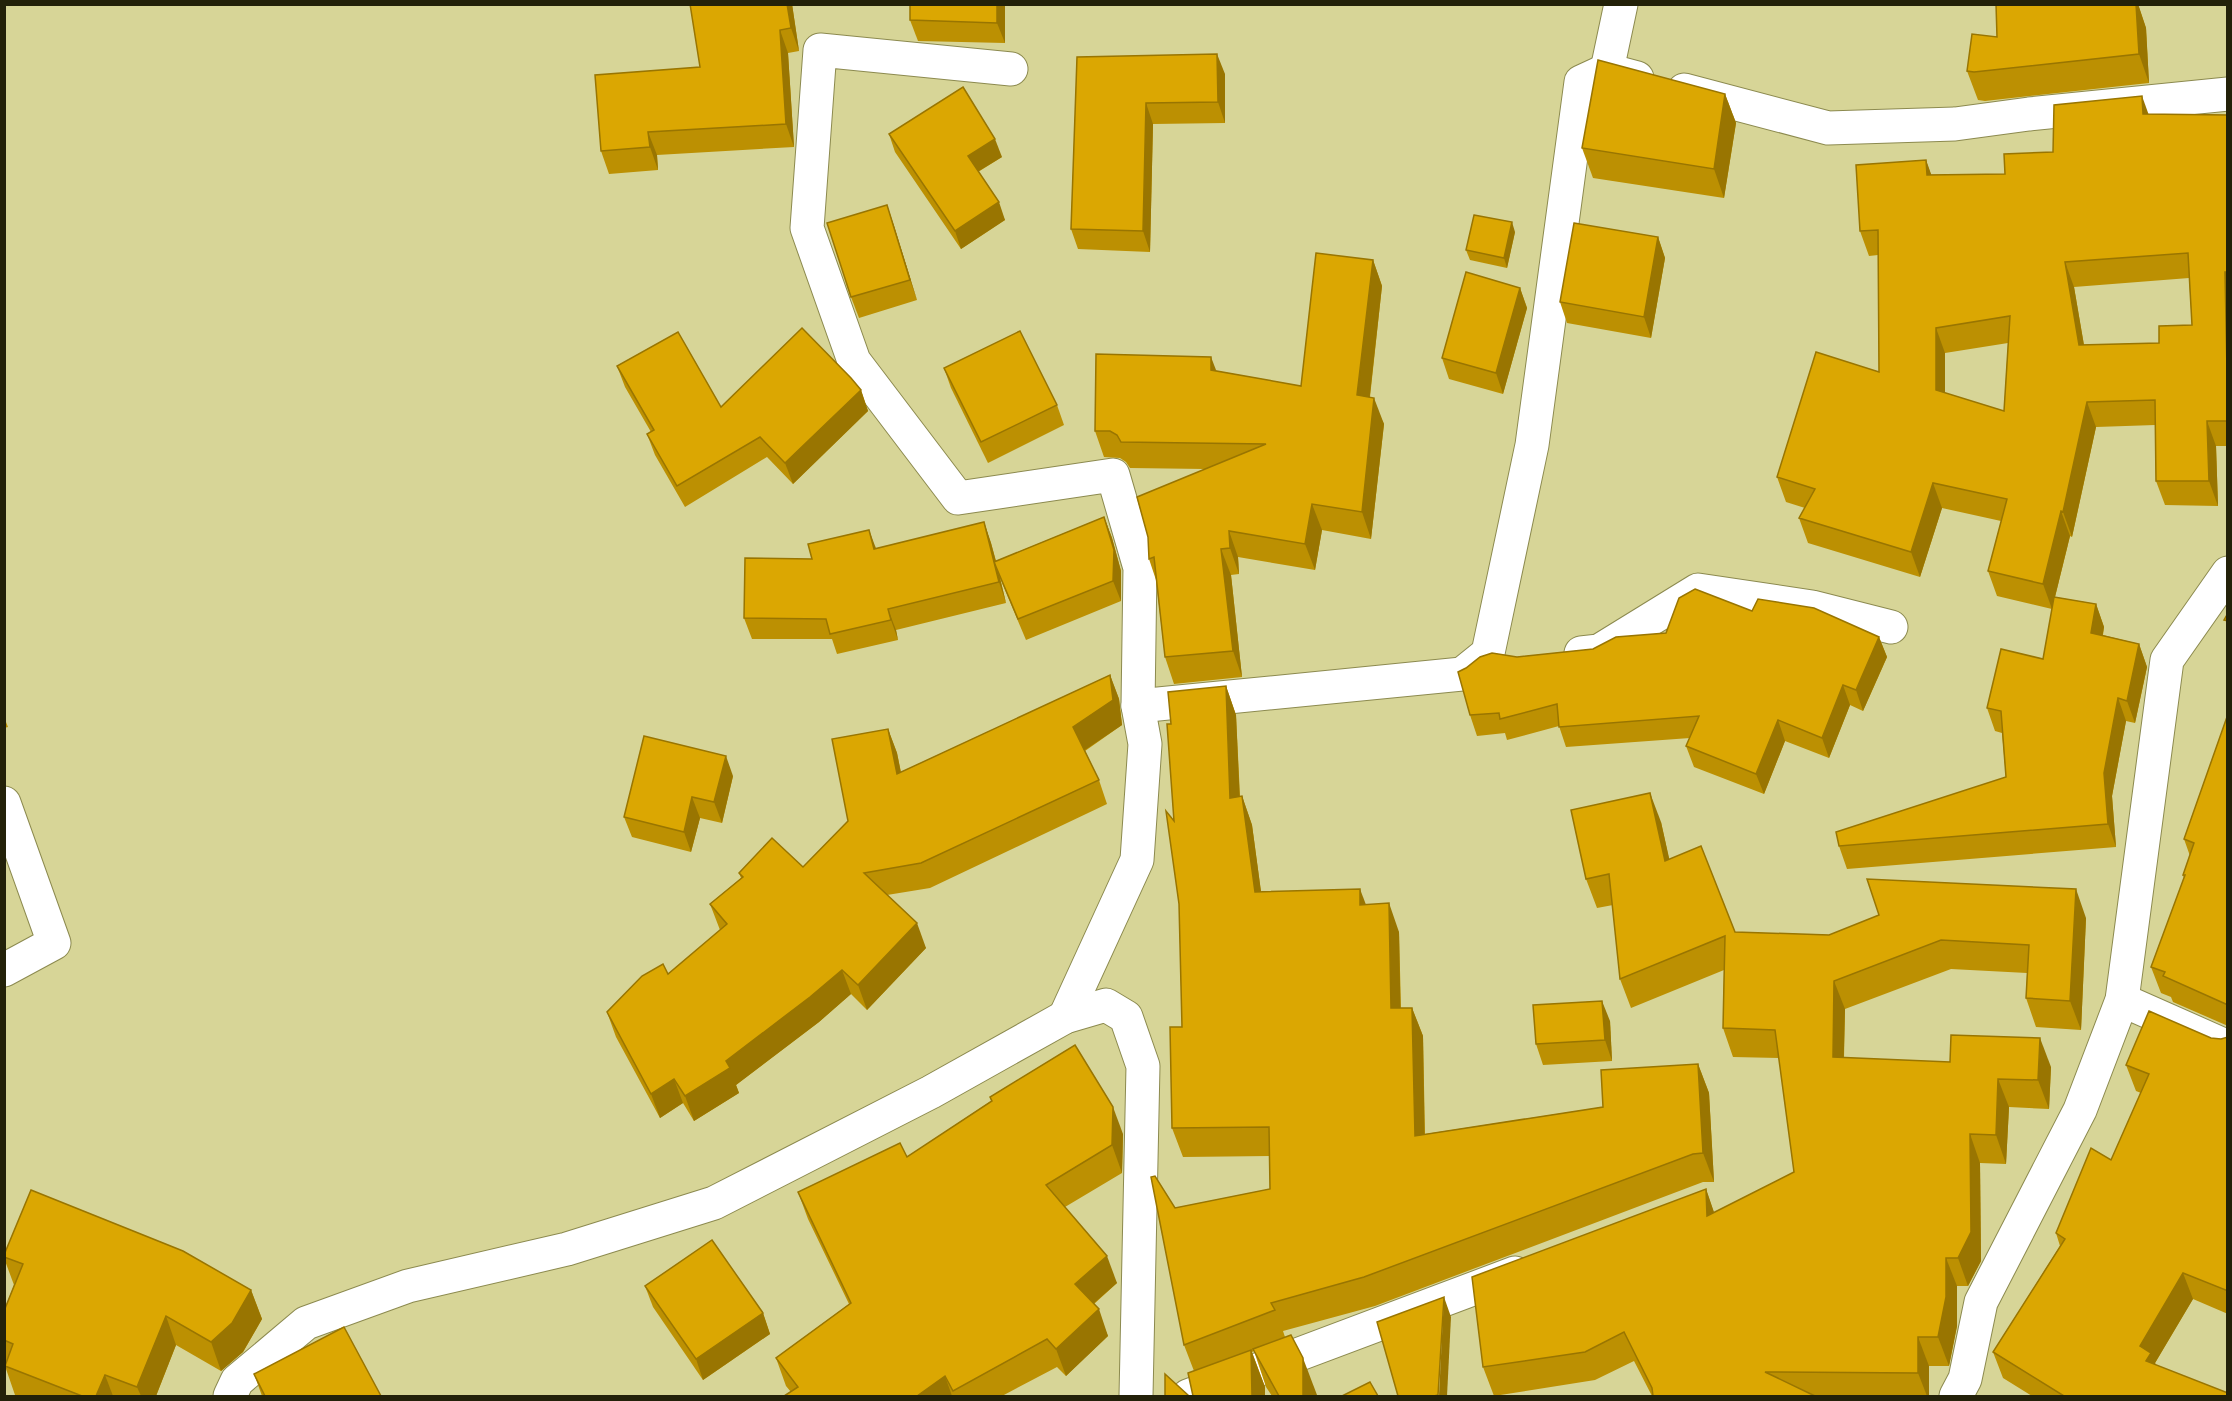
<svg xmlns="http://www.w3.org/2000/svg" width="2232" height="1401" font-family="Georgia,serif">
<rect width="100%" height="100%" fill="#d7d597"/>
<g fill="none" stroke-linecap="round" stroke-linejoin="round">
<g stroke="#8c8a4f" stroke-width="35">
<g id="minor">
<path d="M1011,69L820,50L807,228L854,361L958,498L1113,475L1140,568L1138,706L1145,744L1137,860L1065,1017"/>
<path d="M1607,70L1621,4"/>
<path d="M1684,90L1828,128L1955,124L2029,114L2228,94"/>
<path d="M1581,653L1599,651L1698,590L1812,607L1891,627"/>
<path d="M1138,706L1462,674L1488,653L1532,445L1581,82L1607,70L1637,78"/>
<path d="M4,803L54,943L4,970"/>
<path d="M2122,1000L2228,1047"/>
<path d="M230,1396L237,1381L306,1323L408,1286L567,1249L714,1203L931,1092L1065,1017L1106,1005L1126,1017L1143,1066L1136,1396"/>
<path d="M1188,1396L1515,1273"/>
<path d="M1956,1396L1965,1379L1981,1302L2080,1110L2122,1000L2167,660L2228,573"/>
</g>
</g>
<use href="#minor" stroke="#fff" stroke-width="33"/>
</g>
<g fill="#bc9002" fill-rule="evenodd">
<path d="M792,4L799,51L788,53L794,147L657,155L658,170L609,174L601,151L700,67Z"/>
<path d="M1005,4V43L918,41L910,20Z"/>
<path d="M1996,4H2138L2146,28L2149,83L1985,101L1978,100L1967,71L1997,37Z"/>
<path d="M1077,57L1225,74V123L1153,124L1150,252L1078,249L1071,229Z"/>
<path d="M1725,94L1736,123L1724,198L1593,178L1582,148Z"/>
<path d="M2149,114L2228,115V446H2216L2218,506L2165,505L2156,481L2155,425L2096,427L2072,537L2070,536L2055,597L2096,604L2104,627L2103,635L2139,644L2147,667L2135,723L2126,721L2112,796L2116,847L1847,869L1839,846L2006,777L2002,733L1995,731L1987,708L2043,659L2052,609L1997,596L1988,571L2001,521L1942,508L1920,577L1808,543L1799,518L1805,508L1786,502L1777,477L1879,372L1878,255L1869,256L1860,231L1926,160L1931,175L2005,174L2053,152ZM2189,278L2192,325L2159,343L2084,345L2074,287ZM2008,343L2004,411L1945,393V353Z"/>
<path d="M889,134L1002,157L978,172L1005,220L961,249L895,152Z"/>
<path d="M887,205L894,226L917,300L859,318L851,297Z"/>
<path d="M1515,232L1507,268L1470,260L1466,250Z"/>
<path d="M1658,237L1665,258L1651,338L1567,323L1560,302Z"/>
<path d="M1373,260L1382,286L1370,397L1384,424L1371,539L1322,530L1315,570L1238,557L1239,574L1231,575L1242,677L1174,684L1165,657L1156,580L1149,559L1205,469L1130,468L1126,462L1120,458L1104,457L1095,431L1217,371L1301,386Z"/>
<path d="M1520,288L1527,308L1503,394L1449,379L1442,358Z"/>
<path d="M617,366L721,407L861,390L868,411L793,484L767,457L685,507L655,455L647,434L651,432L625,387Z"/>
<path d="M944,368L1057,405L1064,425L988,463L951,388Z"/>
<path d="M1104,517L1112,538L1121,571V601L1026,640L1000,578L1006,603L896,630L898,640L837,654L832,639H752L744,618L812,559L876,549L984,522L991,543L996,561Z"/>
<path d="M1752,611L1879,637L1887,657L1863,711L1850,705L1829,758L1785,741L1764,794L1694,767L1686,746L1690,738L1566,747L1559,726L1507,740L1505,733L1477,736L1470,715L1517,657L1593,649L1666,633Z"/>
<path d="M1110,675L1119,699L1122,725L1085,751L1099,780L1107,804L930,888L887,895L926,948L867,1010L851,994L819,1022L736,1085L739,1093L694,1121L683,1103L660,1118L616,1037L607,1012L668,974L720,930L710,904L741,878L739,873L803,867L848,821L888,729L897,753L901,772Z"/>
<path d="M1226,686L1236,715L1240,796H1242L1252,825L1261,892L1366,904L1399,932L1401,1008H1412L1423,1036L1425,1134L1603,1107L1698,1064L1709,1093L1714,1182H1703L1375,1306L1283,1331L1285,1337L1317,1396H1272L1266,1387L1254,1351L1252,1352L1265,1387V1396H1193L1194,1371L1184,1345L1175,1208L1270,1189V1156L1183,1157L1172,1128L1182,1027L1179,904L1174,821L1171,724Z"/>
<path d="M2228,714V1026L2173,1002L2171,997L2161,993L2151,967L2184,878L2183,875L2190,856L2184,839Z"/>
<path d="M4,717L8,727L4,728Z"/>
<path d="M733,776L722,823L700,818L691,852L632,837L624,817Z"/>
<path d="M1661,822L1669,859L1735,932L1829,935L2086,918L2081,1030L2036,1027L2026,998L2027,973L1951,969L1845,1009L1844,1058L2051,1067L2049,1109L2009,1107L2006,1164L1980,1163L1981,1261L1968,1286H1957V1326L1949,1366H1929V1396H1652L1634,1361L1595,1380L1494,1396L1483,1367L1706,1189L1714,1213L1794,1172L1779,1058L1733,1057L1723,1028L1724,970L1631,1008L1620,979L1613,905L1597,908L1586,879Z"/>
<path d="M1610,1021L1612,1061L1543,1065L1536,1044Z"/>
<path d="M2228,1037V1314L2193,1299L2155,1363L2156,1365L2228,1396H2032L2003,1378L1993,1352L2060,1246L2056,1233L2111,1160L2141,1093L2136,1091L2126,1065L2211,1038L2221,1039Z"/>
<path d="M990,1097L1123,1134L1122,1173L1065,1207L1117,1283L1094,1304L1108,1336L1066,1376L1057,1367L1002,1396H784L791,1392L786,1386L776,1358L849,1304L808,1219L798,1192L907,1157L991,1101Z"/>
<path d="M4,1255L251,1290L262,1319L243,1352L221,1371L176,1345L156,1396H19L15,1395L5,1366L4,1311L14,1285L4,1258Z"/>
<path d="M645,1286L763,1313L770,1334L703,1380L653,1307Z"/>
<path d="M254,1374L265,1396H262Z"/>
</g>
<g fill="#997501">
<path d="M787,4H792L799,51L791,28Z"/>
<path d="M997,4H1005V43L997,23Z"/>
<path d="M2136,4H2138L2146,28L2149,83L2139,54Z"/>
<path d="M780,30L788,53L794,147L786,124Z"/>
<path d="M1217,54L1225,74V123L1218,102Z"/>
<path d="M1725,94L1736,123L1724,198L1714,169Z"/>
<path d="M2142,96L2151,121L2143,114Z"/>
<path d="M1146,103L1153,124L1150,252L1143,231Z"/>
<path d="M648,132L657,155L658,170L650,147Z"/>
<path d="M995,139L1002,157L974,174L968,156Z"/>
<path d="M1926,160L1935,185L1927,175Z"/>
<path d="M999,202L1005,220L961,249L955,231Z"/>
<path d="M887,205L894,226L917,300L910,280Z"/>
<path d="M1512,222L1515,232L1507,268L1504,258Z"/>
<path d="M1658,237L1665,258L1651,338L1644,317Z"/>
<path d="M1373,260L1382,286L1367,421L1357,395Z"/>
<path d="M2065,262L2074,287L2088,369L2079,345Z"/>
<path d="M2225,272L2228,278V402Z"/>
<path d="M1520,288L1527,308L1503,394L1496,373Z"/>
<path d="M1936,328L1945,353V415L1936,390Z"/>
<path d="M1211,357L1221,383L1211,370Z"/>
<path d="M861,390L868,411L793,484L785,463Z"/>
<path d="M1374,398L1384,424L1371,539L1362,512Z"/>
<path d="M2087,402L2096,427L2072,537L2063,512Z"/>
<path d="M2207,421L2216,446L2218,506L2209,481Z"/>
<path d="M1933,483L1942,508L1920,577L1911,552Z"/>
<path d="M1312,504L1322,530L1315,570L1305,544Z"/>
<path d="M2061,511L2070,536L2052,609L2043,584Z"/>
<path d="M1104,517L1112,538L1121,571V601L1113,581Z"/>
<path d="M984,522L991,543L999,573L994,562L1000,578L1006,603L999,582Z"/>
<path d="M869,530L877,551L874,549Z"/>
<path d="M1229,531L1238,557L1239,574L1230,548Z"/>
<path d="M1221,549L1231,575L1242,677L1233,651Z"/>
<path d="M2096,604L2104,627L2099,656L2091,633Z"/>
<path d="M888,609L896,630L898,640L891,620Z"/>
<path d="M1879,637L1887,657L1863,711L1856,690Z"/>
<path d="M2139,644L2147,667L2135,723L2127,701Z"/>
<path d="M1110,675L1119,699L1122,725L1082,752L1073,727Z"/>
<path d="M1843,685L1850,705L1829,758L1822,738Z"/>
<path d="M1226,686L1236,715L1241,827L1230,798Z"/>
<path d="M2118,698L2126,721L2112,796L2116,847L2108,824L2104,773Z"/>
<path d="M1778,720L1785,741L1764,794L1756,774Z"/>
<path d="M888,729L897,753L906,799L897,774Z"/>
<path d="M726,756L733,776L722,823L714,802Z"/>
<path d="M1650,793L1661,822L1676,889L1665,861Z"/>
<path d="M1242,796L1252,825L1265,921L1255,892Z"/>
<path d="M692,797L700,818L691,852L684,832Z"/>
<path d="M1360,889L1371,918L1360,905Z"/>
<path d="M2076,889L2086,918L2081,1030L2070,1001Z"/>
<path d="M1389,903L1399,932L1401,1037L1391,1008Z"/>
<path d="M917,923L926,948L867,1010L858,985Z"/>
<path d="M842,970L851,994L819,1022L736,1085L739,1093L694,1121L685,1096L726,1061Z"/>
<path d="M1834,981L1845,1009L1843,1086L1833,1057Z"/>
<path d="M1602,1001L1610,1021L1612,1061L1605,1040Z"/>
<path d="M1412,1008L1423,1036L1425,1165L1415,1136Z"/>
<path d="M2040,1038L2051,1067L2049,1109L2038,1080Z"/>
<path d="M1698,1064L1709,1093L1714,1182L1703,1153Z"/>
<path d="M674,1079L683,1103L660,1118L651,1094Z"/>
<path d="M1998,1079L2009,1107L2006,1164L1996,1135Z"/>
<path d="M1113,1107L1123,1134L1122,1173L1112,1145Z"/>
<path d="M1970,1134L1980,1163L1981,1261L1968,1286L1958,1258Z"/>
<path d="M1706,1189L1716,1218L1707,1216Z"/>
<path d="M1107,1256L1117,1283L1085,1311L1075,1284Z"/>
<path d="M1946,1258L1957,1286V1326L1949,1366L1938,1337Z"/>
<path d="M2183,1273L2193,1299L2155,1363L2161,1379L2155,1388L2140,1346Z"/>
<path d="M251,1290L262,1319L243,1352L221,1371L211,1342Z"/>
<path d="M1444,1297L1451,1317L1447,1396H1439Z"/>
<path d="M1099,1309L1108,1336L1066,1376L1056,1349Z"/>
<path d="M763,1313L770,1334L703,1380L696,1359Z"/>
<path d="M166,1316L176,1345L156,1396H141L137,1387Z"/>
<path d="M1918,1337L1929,1366V1396H1927L1918,1373Z"/>
<path d="M1251,1350L1265,1387V1396H1252Z"/>
<path d="M1303,1358L1317,1395V1396H1303Z"/>
<path d="M105,1375L113,1396H96Z"/>
<path d="M945,1376L952,1396H917Z"/>
</g>
<g fill="#dba702" stroke="#997501" stroke-width="1.5" fill-rule="evenodd">
<path d="M690,4H787L791,28L780,30L786,124L648,132L650,147L601,151L595,75L700,67Z"/>
<path d="M910,4H997V23L910,20Z"/>
<path d="M1996,4H2136L2139,54L1974,72L1967,71L1972,34L1997,37Z"/>
<path d="M1217,54L1218,102L1146,103L1143,231L1071,229L1077,57Z"/>
<path d="M1598,60L1725,94L1714,169L1582,148Z"/>
<path d="M963,87L995,139L968,156L999,202L955,231L889,134Z"/>
<path d="M2142,96L2143,114L2228,115V272H2225L2228,421H2207L2209,481H2156L2155,400L2087,402L2063,512L2061,511L2043,584L1988,571L2007,499L1933,483L1911,552L1799,518L1815,489L1777,477L1816,352L1879,372L1878,230L1860,231L1856,165L1926,160L1927,175L2005,174L2004,154L2053,152L2054,105ZM2188,253L2192,325L2159,326V343L2079,345L2065,262ZM2010,316L2004,411L1936,390V328Z"/>
<path d="M887,205L910,280L851,297L827,223Z"/>
<path d="M1474,215L1512,222L1504,258L1466,250Z"/>
<path d="M1574,223L1658,237L1644,317L1560,302Z"/>
<path d="M1316,253L1373,260L1357,395L1374,398L1362,512L1312,504L1305,544L1229,531L1230,548L1221,549L1233,651L1165,657L1154,557L1149,559L1148,537L1137,497L1266,444L1121,442L1117,435L1110,431H1095L1096,354L1211,357V370L1301,386Z"/>
<path d="M1466,272L1520,288L1496,373L1442,358Z"/>
<path d="M802,328L851,378L861,390L785,463L760,437L677,486L647,434L654,430L617,366L678,332L721,407Z"/>
<path d="M1020,331L1057,405L981,442L944,368Z"/>
<path d="M1104,517L1114,550L1113,581L1018,619L994,562Z"/>
<path d="M984,522L999,582L888,609L891,620L830,634L826,619L744,618L745,558L812,559L808,544L869,530L874,549Z"/>
<path d="M1695,589L1752,611L1758,599L1814,608L1879,637L1856,690L1843,685L1822,738L1778,720L1756,774L1686,746L1699,716L1559,727L1557,704L1500,719L1499,713L1470,715L1458,672L1466,668L1480,657L1492,653L1517,657L1593,649L1616,637L1666,633L1679,598Z"/>
<path d="M2054,597L2096,604L2091,633L2139,644L2127,701L2118,698L2104,773L2108,824L1839,846L1836,832L2006,777L2001,711L1987,708L2001,649L2043,659Z"/>
<path d="M2228,613V621L2224,620Z"/>
<path d="M1110,675L1113,700L1073,727L1099,780L921,863L864,873L917,923L858,985L842,970L810,997L726,1061L730,1068L685,1096L674,1079L651,1094L607,1012L642,976L663,964L668,974L727,924L710,904L743,877L739,873L772,838L803,867L848,821L832,739L888,729L897,774Z"/>
<path d="M1226,686L1230,798L1242,796L1255,892L1360,889V905L1389,903L1391,1008H1412L1415,1136L1603,1107L1601,1070L1698,1064L1703,1153L1693,1154L1364,1277L1271,1303L1275,1310L1184,1345L1151,1177L1155,1176L1175,1208L1270,1189L1269,1127L1172,1128L1170,1027H1182L1179,904L1166,811L1174,821L1167,724H1171L1168,692Z"/>
<path d="M2228,714V1005L2163,976L2165,972L2151,967L2185,875H2183L2194,843L2184,839Z"/>
<path d="M644,736L726,756L714,802L692,797L684,832L624,817Z"/>
<path d="M1650,793L1665,861L1701,846L1735,932L1829,935L1879,915L1867,879L2076,889L2070,1001L2026,998L2029,945L1941,940L1834,981L1833,1057L1950,1062L1951,1035L2040,1038L2038,1080L1998,1079L1996,1135L1970,1134L1971,1232L1958,1258H1946V1297L1938,1337H1918V1373L1765,1372L1815,1396H1653L1652,1388L1624,1332L1585,1352L1483,1367L1472,1277L1706,1189L1707,1216L1794,1172L1775,1030L1723,1028L1725,936L1620,979L1609,874L1586,879L1571,810Z"/>
<path d="M1602,1001L1605,1040L1536,1044L1533,1005Z"/>
<path d="M2149,1011L2211,1038L2221,1039L2228,1037V1291L2183,1273L2140,1346L2151,1353L2146,1361L2228,1393V1396H2064L1993,1352L2065,1239L2056,1233L2091,1148L2111,1160L2149,1074L2126,1065Z"/>
<path d="M1075,1045L1113,1107L1112,1145L1046,1185L1107,1256L1075,1284L1099,1309L1056,1349L1047,1339L953,1391L945,1376L917,1396H784L798,1387L776,1358L851,1303L798,1192L900,1143L907,1157L992,1101L990,1097Z"/>
<path d="M31,1190L183,1251L251,1290L232,1323L211,1342L166,1316L137,1387L105,1375L96,1396H82L5,1366L13,1344L4,1340V1311L23,1264L4,1257V1255Z"/>
<path d="M712,1240L763,1313L696,1359L645,1286Z"/>
<path d="M1444,1297L1438,1395L1434,1396H1398L1377,1322Z"/>
<path d="M344,1327L381,1396H265L254,1374Z"/>
<path d="M1291,1335L1303,1358V1396H1279L1253,1349Z"/>
<path d="M1251,1350L1252,1396H1193L1188,1373Z"/>
<path d="M1165,1374L1189,1396H1165Z"/>
<path d="M1370,1382L1378,1396H1342Z"/>
</g>
<rect width="2232" height="1401" fill="none" stroke="#232109" stroke-width="12"/>
</svg>
